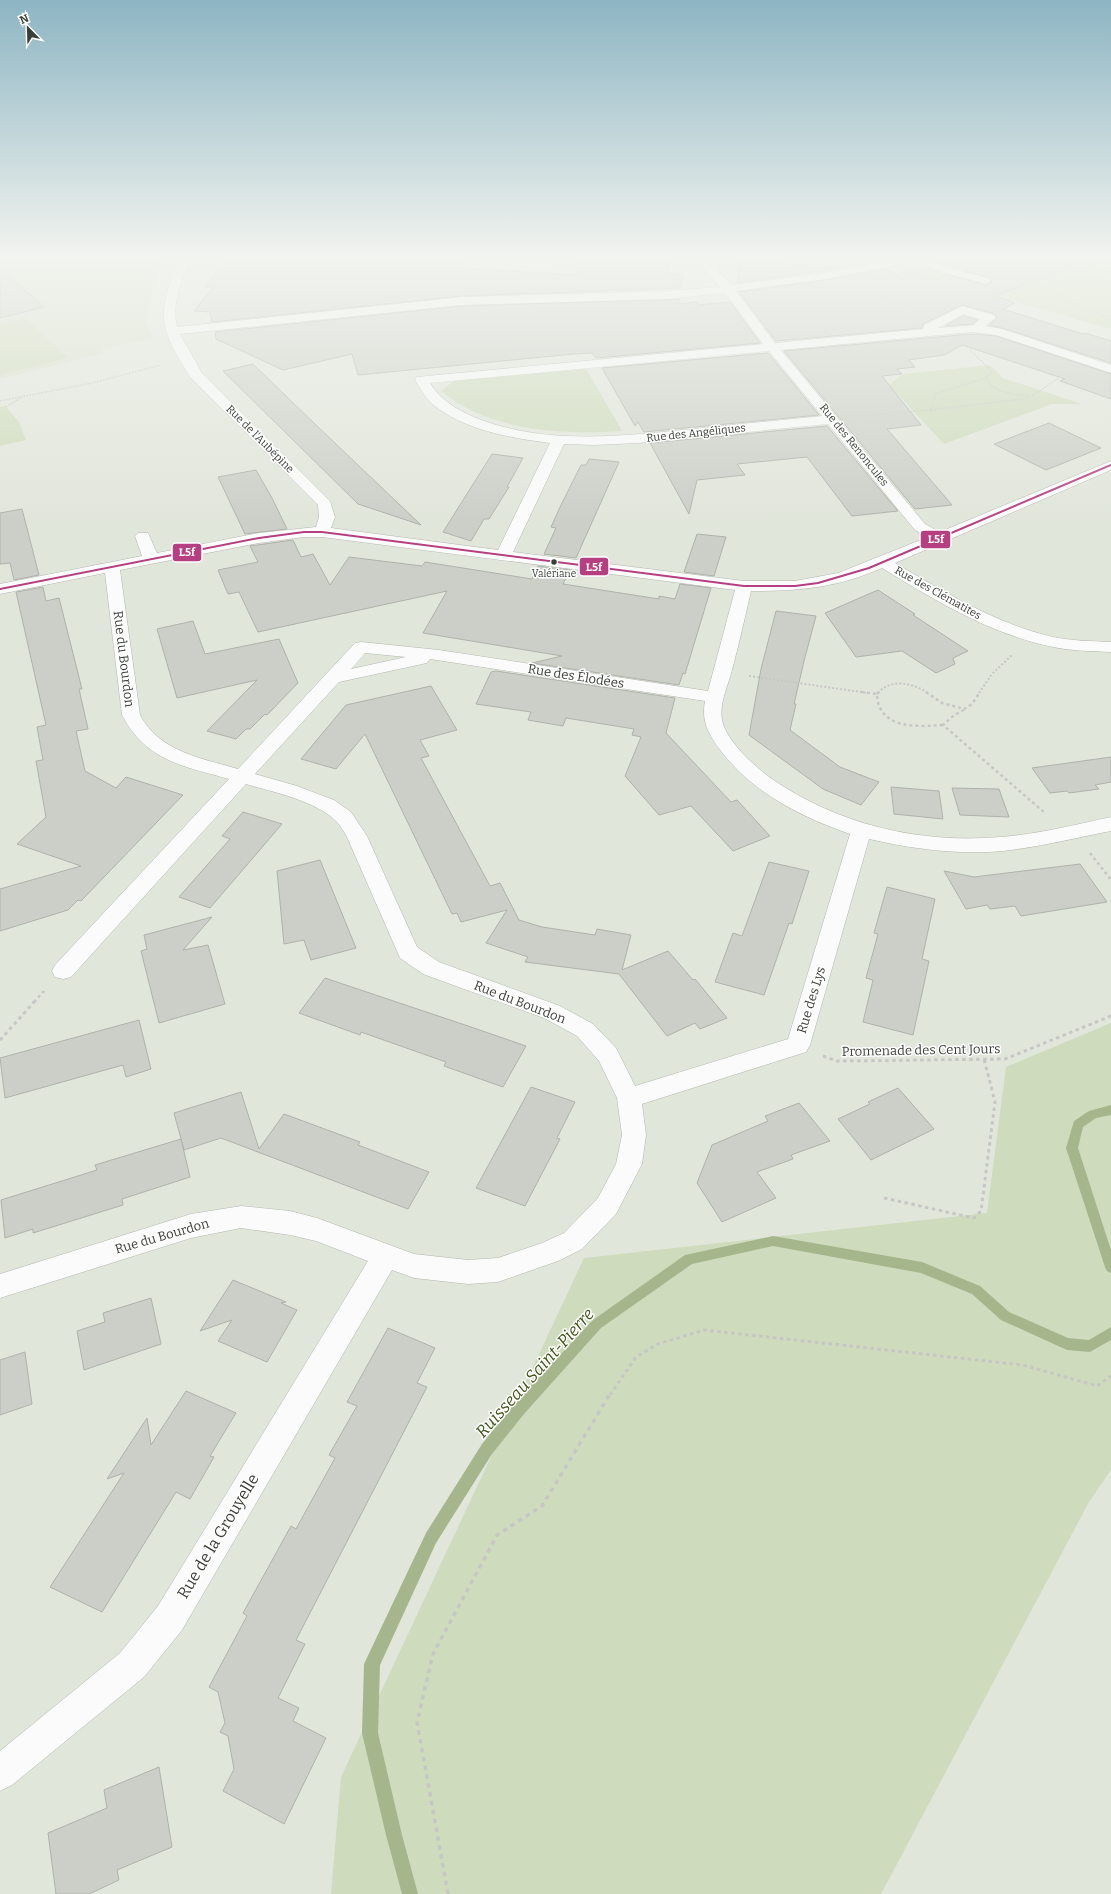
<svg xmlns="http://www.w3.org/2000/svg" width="1111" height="1894" font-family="Bitter,serif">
<rect width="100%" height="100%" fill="#e1e6db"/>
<path fill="#d7dfcc" d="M0,258H163L148,308L147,325L154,338L102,349L104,353L0,379Z"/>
<g fill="#cedbbc">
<path d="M940,258H1111V328H1106L898,268Z"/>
<path d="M25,318L68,358L0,375V324Z"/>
<path d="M990,365L1003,378L1082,404H1052L944,444L889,385L903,374Z"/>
<path d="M585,367L622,431C563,435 489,431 441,391L456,379Z"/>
<path d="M5,406L19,422L26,440L0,446V407Z"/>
<path d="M1111,1023V1470L1089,1502L881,1894H331L341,1777L584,1258L987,1213L1006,1067Z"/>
</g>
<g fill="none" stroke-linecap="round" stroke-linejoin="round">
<g fill="#a6b68c" fill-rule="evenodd">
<path d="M1111,1105V1115L1096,1118L1083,1127L1078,1148L1111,1250V1273L1107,1271L1105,1267L1066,1148L1074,1121L1089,1111Z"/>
<path d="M773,1236L922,1262L980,1286L1009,1312L1068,1338L1089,1340L1111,1327V1340L1090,1352L1067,1350L1001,1320L972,1294L921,1273L773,1246L692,1264L601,1328L524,1414L492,1454L436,1543L380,1665L378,1733L402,1835L418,1894H402L386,1835L362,1733L364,1664L426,1533L482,1444L514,1404L593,1320L685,1255Z"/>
</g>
</g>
<g fill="#cccfc7" stroke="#aeb2aa">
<path d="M227,258H300L432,263L435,258L464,259L460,268L576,275L580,258H670L668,274H683L681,288L462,296L212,322L210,312L194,311L213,287H205Z"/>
<path d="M995,258H1089V259L995,296L1015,303L1003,309L1083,334L1085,333L1111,341V363L1002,328L989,325L997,318L995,314L962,305L923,324L922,328L776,341L739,292L825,280L885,269L898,275L906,271L936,280L948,275L986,285L992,281L990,278L963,270Z"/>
<path d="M739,262L847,267L738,283Z"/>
<path d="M0,268L44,307L0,318Z"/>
<path d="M679,299V304L697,302L699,305L730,302L760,343L596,358L592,353L574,354L358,375L352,354L283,370L216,339L215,332L462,306Z"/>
<path d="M963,316L977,320L973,324L945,326Z"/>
<path d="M972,334L996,336L1111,374V399L1060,381L1065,379L962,345L944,355L909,360L915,367L897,369L902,374L882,376L921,425L887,429L952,505L915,509L784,351Z"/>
<path d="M768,353L819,415L644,432L638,422L635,426L602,368Z"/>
<path d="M253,364L316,425L421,525L358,504L223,371Z"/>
<path d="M1049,423L1101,448L1046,470L994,444Z"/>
<path d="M827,426L898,511L852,516L807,457L737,464L745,475L697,480L689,514L650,443Z"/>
<path d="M492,454L523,458L507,487H509L489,519H484L471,541L443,532Z"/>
<path d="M589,459L619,462L576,558L544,554L556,528L551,527L561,505L581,465H586Z"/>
<path d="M256,470L272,498L287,529L245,534L218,477Z"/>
<path d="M22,509L39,575L14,580L10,563L0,564V513Z"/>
<path d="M697,534L726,537L714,576L684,572Z"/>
<path d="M293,540L301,557L313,554L330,585L349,557L422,566L425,562L532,579L538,566L570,570L563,584L659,599V596L675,599L680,584L711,588L685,674L683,673L679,685L532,663L562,656L423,633L447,591L258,632L239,592L228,594L218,570L258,562L250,546Z"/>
<path d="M43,587L46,601L59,598L82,689H79L88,729L76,731L85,771L116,788L126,777L183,795L81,901L78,900L68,910L0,931V889L81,866L17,844L46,817L36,761L43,760L37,727L46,725L16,592Z"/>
<path d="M878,590L915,614L913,615L968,651L953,658L955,664L936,673L902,651L856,657L825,613Z"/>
<path d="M776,611L816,616L804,661L794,704H796L790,730L840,767L879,782L861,805L823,789L749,735L761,669Z"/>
<path d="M193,621L205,654L279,639L298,683L267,715L265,714L250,729H246L236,739L207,731L257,680L177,698L157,629Z"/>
<path d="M496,671L675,698L666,733L731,802L737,800L770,836L733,851L691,806L659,815L625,776L641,737L632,735L634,729L566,718L563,726L528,720L531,712L476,704L491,672Z"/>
<path d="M431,686L457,730L420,740L429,756L421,758L490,886L500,883L519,920L542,927L595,935L597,929L631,935L622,970L668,951L693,980L695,979L727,1018L700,1029L695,1023L667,1036L619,974L525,962L528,957L486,943L507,910L461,922L457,913L452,914L365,734L336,769L301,759L346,705Z"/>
<path d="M1111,757V782L1095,785L1099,789L1069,793L1067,791L1050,793L1032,768Z"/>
<path d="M891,787L939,791L943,819L894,814Z"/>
<path d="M952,788L999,789L1009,817L960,815Z"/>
<path d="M243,812L282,824L210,908L179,897L230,839L222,836Z"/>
<path d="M320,860L356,948L311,960L304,940L284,944L277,871Z"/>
<path d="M769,862L809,871L792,924L789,923L764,995L715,982L733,933L742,936Z"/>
<path d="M1080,864L1107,902L1021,916L1015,906L990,909L987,905L966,909L944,871L974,877Z"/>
<path d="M887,887L935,899L922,959L929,961L913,1035L863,1022L873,980L866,978L878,934L874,933Z"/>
<path d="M212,917L183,950L208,945L225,1004L159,1023L141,951L147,949L144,935Z"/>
<path d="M325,978L468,1026L526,1046L503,1087L444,1066L446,1062L361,1032L360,1035L299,1013Z"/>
<path d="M139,1020L151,1069L126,1077L123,1065L5,1098L0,1058Z"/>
<path d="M531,1087L575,1102L557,1138L560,1139L525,1206L476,1188Z"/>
<path d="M898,1088L934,1129L871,1160L838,1119L870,1104L868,1102Z"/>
<path d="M241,1092L259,1149L284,1114L360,1142L358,1145L429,1172L408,1209L221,1138L184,1150L174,1113Z"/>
<path d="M799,1103L830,1141L791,1155L793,1159L757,1172L776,1198L722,1222L697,1183L712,1145L768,1121L765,1116Z"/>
<path d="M181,1139L190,1177L122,1199L123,1205L33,1233V1229L5,1238L1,1200L97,1170L95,1165Z"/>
<path d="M233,1280L286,1302L281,1303L297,1310L267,1362L218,1341L232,1320L200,1331Z"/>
<path d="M151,1298L161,1344L84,1370L77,1331L105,1322L103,1313Z"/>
<path d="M388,1328L435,1348L417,1383L427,1387L296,1640L305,1644L278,1698L299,1708L293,1721L326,1738L284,1824L223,1791L234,1769L228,1736L220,1732L225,1723L218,1692L209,1687L247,1616L243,1613L291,1526L296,1529L335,1458L329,1455L357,1406L347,1402Z"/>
<path d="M25,1352L32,1404L0,1415V1360Z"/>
<path d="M186,1391L236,1413L210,1456L214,1457L190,1499L176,1492L102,1612L50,1587L124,1473L107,1479L147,1418L151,1445Z"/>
<path d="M159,1767L172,1847L117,1870L119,1880L89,1894H56L48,1833L107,1808L104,1790Z"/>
</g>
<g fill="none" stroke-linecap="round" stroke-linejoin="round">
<g stroke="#b3b7ae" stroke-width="1">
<path id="service" d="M911,258H924L947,267L990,279L991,281L986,284L939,271Z"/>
</g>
<g stroke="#b3b7ae" stroke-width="1">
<g id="minor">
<path d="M180,258H191C182,280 171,303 177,327L462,297L668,291L720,287L695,258H706L731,285L825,273L903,258H923L922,260L918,261L825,279L736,291L775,343L923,329L924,325L962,306L994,315L996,318L985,326L1002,329L1111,365V373L996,335L972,332L781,350L925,524L940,532L1111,461V470L895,563C945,592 996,624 1053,637C1072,641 1092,641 1111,642V652C1092,651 1072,651 1053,647C990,634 936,601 882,568C836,588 800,591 751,591C745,617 739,644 732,670C728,686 719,703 722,720C726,741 755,767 772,779C839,825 920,844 1001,837C1038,834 1075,825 1111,817V831C1075,838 1039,847 1003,851C958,855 913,849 869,839L810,1045L806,1052L642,1104L646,1135L642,1164L616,1214L582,1249L558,1261L498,1282L468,1284L414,1278L392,1270L182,1630L144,1677L12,1785L0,1791V1751L120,1653L158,1606L368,1261L316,1241L290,1235L241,1228L191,1238L0,1298V1274L191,1214L241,1206L290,1211L317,1218L414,1254L468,1260L498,1258L542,1243L564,1233L598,1198L616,1164L622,1135L617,1098L599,1061L577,1036L544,1018L423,974L400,958L347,837C344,832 341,826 337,822C317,801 273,792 246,784L71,977L63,979L55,977L52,971L55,965L229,779C183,766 146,761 122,715L105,573L0,594V584L142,556L135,536L138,533H148L157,553L259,533L316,527L319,517L318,505L192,379C158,329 156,312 180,258ZM725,293L763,344L417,377L415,380C420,388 425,397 431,403C463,430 510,438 550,443L498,550L331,528L335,517L330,501L202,373L180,334L462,305L668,299ZM963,314L980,319L974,325L938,328ZM769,351L822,416C785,420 749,423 713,427C636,434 558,447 484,421C463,413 442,403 430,383ZM828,424L915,530L928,537L838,573L795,581H744L513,552L564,444L594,445L638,443ZM304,537H322L735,590L708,691L439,650L361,642L355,643L238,769C201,758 160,752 140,715L120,570L259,543ZM365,653L406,657L351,669ZM430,659L705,701C701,722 709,735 721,751C753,793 801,817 850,834L788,1039L635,1086L616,1048L593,1024L560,1006L439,962L417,947L367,836L351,812L334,800L297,786L255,774L339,682L427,663Z"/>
<path d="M487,258H508L539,261L541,258H552L548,267L544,268L519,266L489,260Z"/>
</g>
</g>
<g stroke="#c6c7c4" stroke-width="1.5" stroke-dasharray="1.5 1.5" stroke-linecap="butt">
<path d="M1006,270L1016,272H1062L1068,274"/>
<path d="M1026,272L1044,285L1061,282L1075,276L1068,274L1111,258"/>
<path d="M1007,278L1044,285L1061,298L1111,319"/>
<path d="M864,291L918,308"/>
<path d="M970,350L993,372L985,378C994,393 1013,395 1029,395"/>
<path d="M0,401L92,383L161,365"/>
<path d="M6,407L22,397"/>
<path d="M931,410L1022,399L1033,395L1062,376"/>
<path d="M860,416L931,410L935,394L985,378"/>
</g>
<g stroke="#c6c7c4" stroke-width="2" stroke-dasharray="2 2" stroke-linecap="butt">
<path d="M749,676L868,693"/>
<path d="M878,693C891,678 913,683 928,693"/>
<path d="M979,693L992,674L1013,654"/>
</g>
<g stroke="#c6c7c4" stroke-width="2.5" stroke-dasharray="3 3" stroke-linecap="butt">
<path d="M861,692L877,694C878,729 916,727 943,725"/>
<path d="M926,692L942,703L964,709L972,704L980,692"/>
<path d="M877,694L879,692"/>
<path d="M964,710L954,715L943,725L1045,813"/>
<path d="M1090,853L1111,880"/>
<path d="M34,1002L46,989"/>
</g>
<g stroke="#c6c7c4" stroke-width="3" stroke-dasharray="3.5 3.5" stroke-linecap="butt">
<path d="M0,1040L35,1001"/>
<path d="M823,1056L837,1061L1005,1059L1111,1016"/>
<path d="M884,1198L974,1218L981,1211L995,1102L984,1059"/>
<path d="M610,1395L636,1357L658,1344L704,1330L1023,1365L1097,1386L1111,1376"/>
</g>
<path stroke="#c6c7c4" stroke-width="3.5" stroke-dasharray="4.5 4.5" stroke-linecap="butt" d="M448,1894L417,1722L433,1654L497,1535L542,1506L610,1394"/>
<use href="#service" fill="#fafbfa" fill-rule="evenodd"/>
<use href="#minor" fill="#fafbfa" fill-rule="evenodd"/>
<g stroke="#fff" stroke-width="4">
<path id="bus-1" d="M0,589L259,538L304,532H322L744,586H795L818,583L869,568L1111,465"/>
</g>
<use href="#bus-1" stroke="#b63f82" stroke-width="2"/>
</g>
<linearGradient id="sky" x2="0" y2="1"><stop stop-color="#8db5c3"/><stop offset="0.49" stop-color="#f2f4ef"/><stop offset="1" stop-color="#f2f4ef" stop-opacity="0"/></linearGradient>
<rect width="1111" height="523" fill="url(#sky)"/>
<circle fill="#3b3e37" stroke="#fff" stroke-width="1.5" cx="554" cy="562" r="3.5"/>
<g text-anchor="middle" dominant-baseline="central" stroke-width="3" stroke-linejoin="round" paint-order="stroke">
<g font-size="10" fill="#3b3e37" stroke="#fff">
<text x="554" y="574">Valériane</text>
</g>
<g font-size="11" fill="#3b3e37" stroke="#fff">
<text transform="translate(696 433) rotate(-6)">Rue des Angéliques</text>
<text transform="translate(260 439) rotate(45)">Rue de l'Aubépine</text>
<text transform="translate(854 445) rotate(51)">Rue des Renoncules</text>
<text transform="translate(938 593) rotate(29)">Rue des Clématites</text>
</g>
<g font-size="13" fill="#3b3e37" stroke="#fff">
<text transform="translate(124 659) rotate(83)">Rue du Bourdon</text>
<text transform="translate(576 676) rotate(9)">Rue des Élodées</text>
<text transform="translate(811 1000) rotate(-73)">Rue des Lys</text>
<text transform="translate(520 1002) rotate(21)">Rue du Bourdon</text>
<text transform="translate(921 1050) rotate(-1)">Promenade des Cent Jours</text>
<text transform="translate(162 1236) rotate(-16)">Rue du Bourdon</text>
</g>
<g font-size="16" fill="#3b3e37" stroke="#fff">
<text transform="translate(218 1536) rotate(-59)">Rue de la Grouyelle</text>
</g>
<g font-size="17" font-style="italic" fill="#415619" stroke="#fff">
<text transform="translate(535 1373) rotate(-48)">Ruisseau Saint-Pierre</text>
</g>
</g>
<g stroke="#fff" stroke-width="1.5">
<rect x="920" y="530" width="31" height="19" rx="4" fill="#b63f82"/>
<rect x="172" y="543" width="30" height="19" rx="4" fill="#b63f82"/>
<rect x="579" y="557" width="30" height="19" rx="4" fill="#b63f82"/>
</g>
<g font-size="11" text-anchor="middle" font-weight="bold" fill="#fff">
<text x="936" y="543">L5f</text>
<text x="187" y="556">L5f</text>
<text x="594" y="571">L5f</text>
</g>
<g transform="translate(28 28) rotate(337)" stroke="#ffffff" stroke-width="3" paint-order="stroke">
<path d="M0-3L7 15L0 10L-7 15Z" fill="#3b3e37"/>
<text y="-6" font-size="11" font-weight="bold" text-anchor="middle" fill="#3b3e37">N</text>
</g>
</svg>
